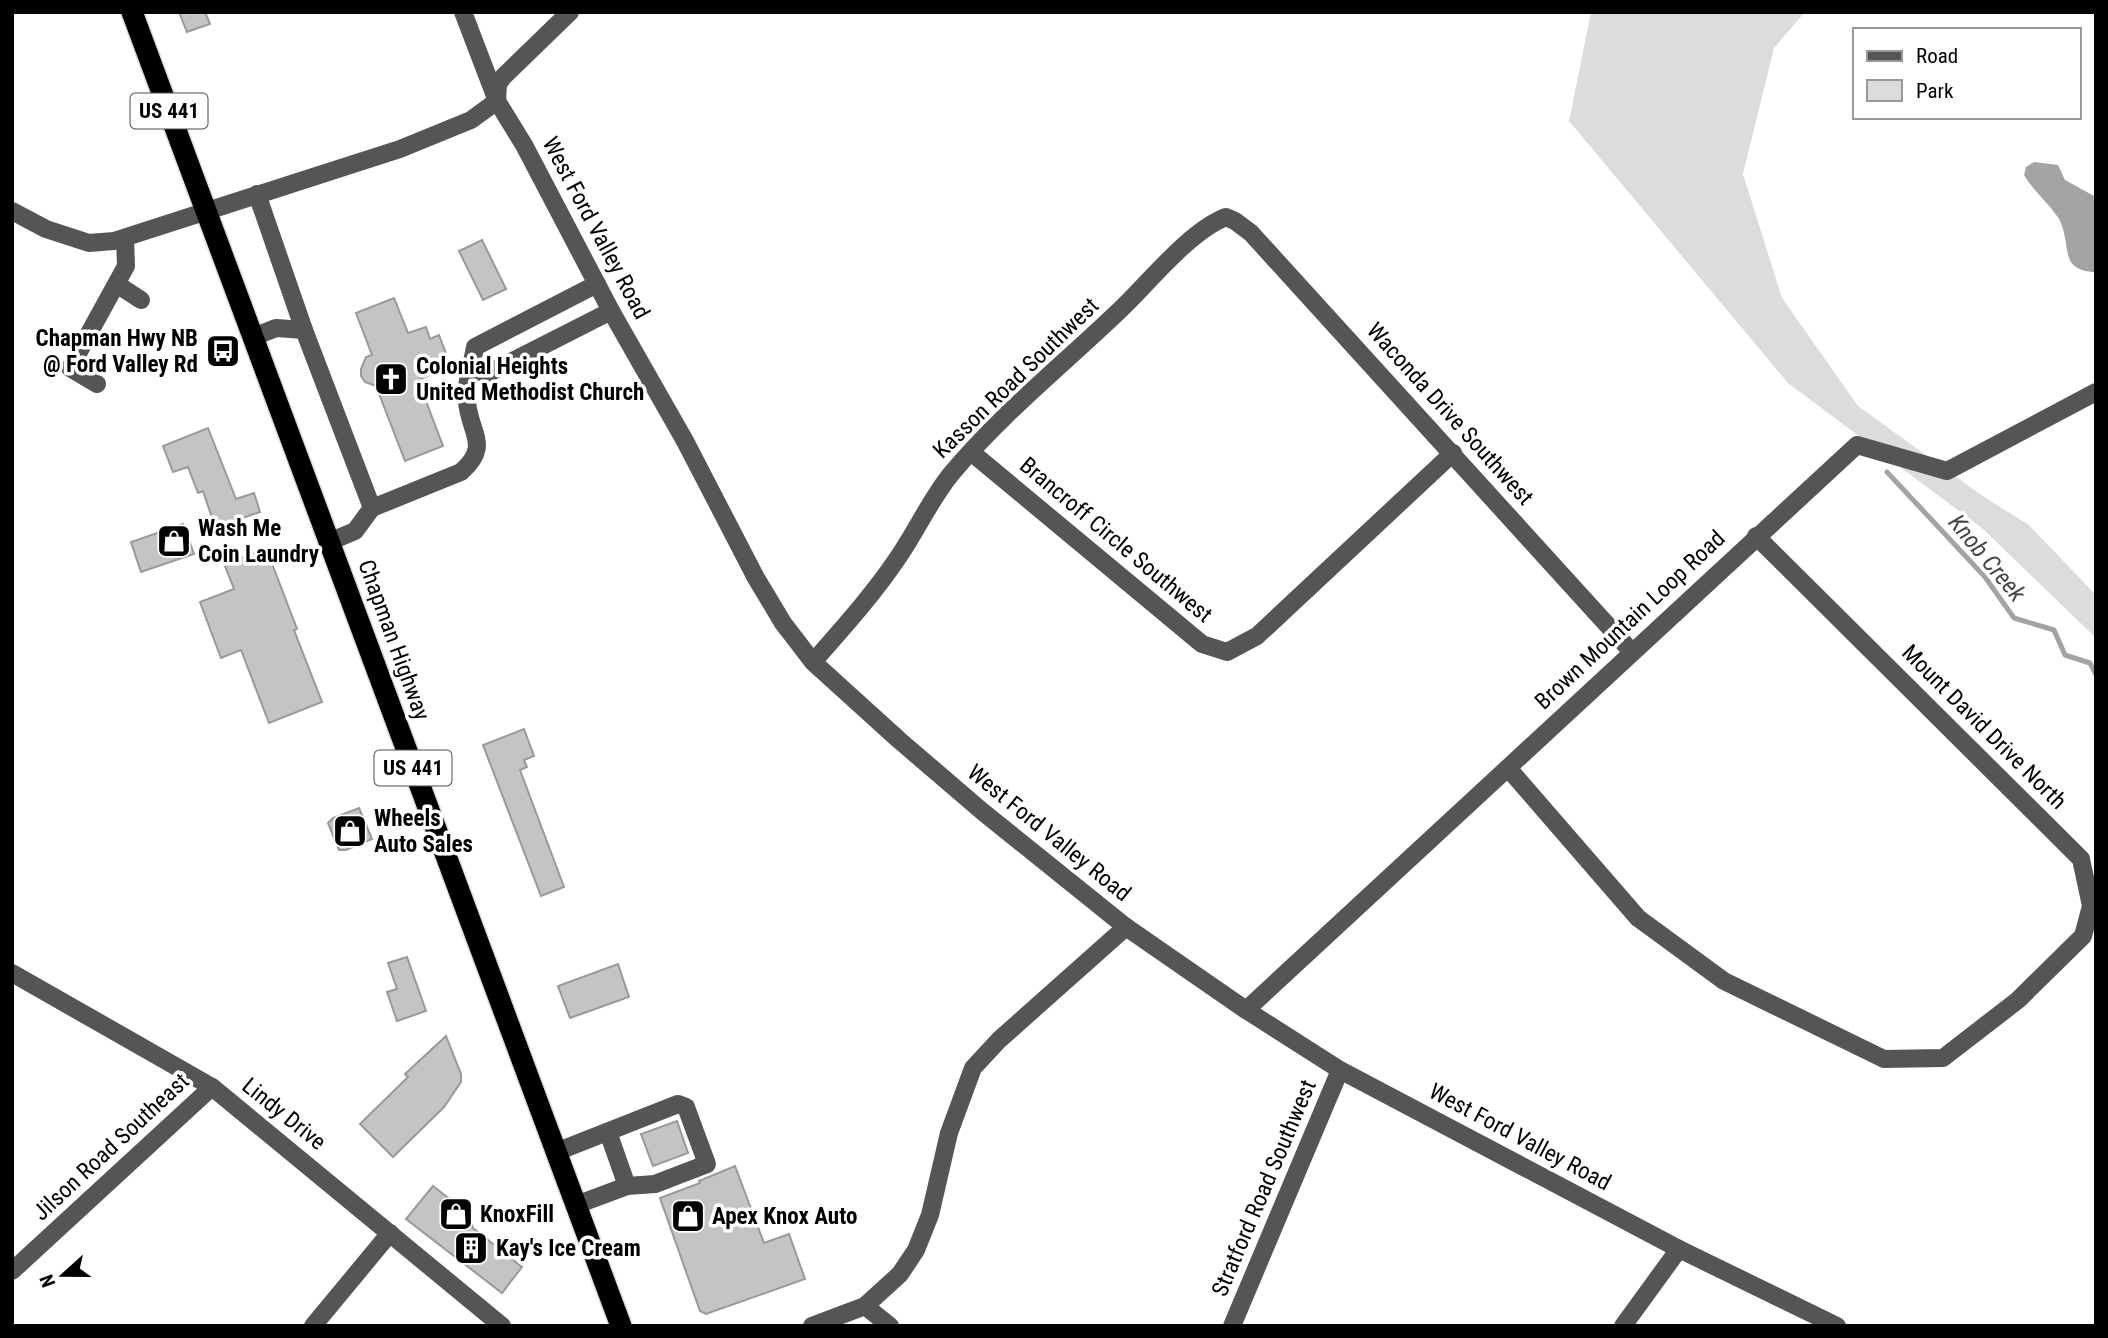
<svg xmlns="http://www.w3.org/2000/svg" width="2108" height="1338" font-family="'Roboto Condensed',sans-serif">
<rect width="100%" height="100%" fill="#fff"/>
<path fill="#dcdcdc" d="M1591,12H1805L1774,48L1743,174L1782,298L1858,406L1984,497L2029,525L2096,595V638L1983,529L1788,383L1569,121Z"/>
<path fill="#a3a3a3" d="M2034,162L2058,165L2065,180L2096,197V272C2086,272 2077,270 2071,262C2065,252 2067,233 2059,219C2049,203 2034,192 2024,175L2026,167Z"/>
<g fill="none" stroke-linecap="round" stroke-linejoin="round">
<path stroke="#a3a3a3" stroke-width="5" d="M1887,472L1985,577L2014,618L2054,630L2065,655L2090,663L2096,675"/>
</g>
<g fill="#c4c4c4" stroke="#999" stroke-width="2">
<path d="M179,12H205L210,24L187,32Z"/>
<path d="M482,240L506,289L483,300L459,251Z"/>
<path d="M394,298L408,333L426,327L430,339L439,335L447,356L437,360L441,370L418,380L443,446L405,461L376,386L365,382L361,376V369L366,357L372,355L356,313Z"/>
<path d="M208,428L236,499L254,493L260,512L215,527L203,491L198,493L188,467L173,472L163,446Z"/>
<path d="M183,524L194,554L141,572L131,542Z"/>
<path d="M266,548L297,629L294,630L322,702L269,723L241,650L221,658L200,602L234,589L223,561L237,556L239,559Z"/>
<path d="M524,729L534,756L524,760L527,767L520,770L564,887L541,896L483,745Z"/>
<path d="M359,808L372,839L346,850H339L328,823L333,818Z"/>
<path d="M407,957L426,1011L397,1021L387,992L397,989L388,963Z"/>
<path d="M618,964L629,997L570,1018L558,986Z"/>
<path d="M446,1036L461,1074V1082L444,1107L393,1157L360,1124L408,1077L405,1074Z"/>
<path d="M677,1121L688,1153L653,1166L641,1134Z"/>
<path d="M735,1166L764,1243L789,1234L805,1279L706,1314L700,1311L660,1198L700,1183L699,1181Z"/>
<path d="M433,1186L466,1212L473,1228L522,1267L502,1293L406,1219Z"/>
</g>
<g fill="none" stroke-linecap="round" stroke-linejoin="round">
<g stroke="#dbdbdb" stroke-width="24">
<path id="highway" d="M132,12L621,1326"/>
</g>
<g stroke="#555" stroke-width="18">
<path d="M463,12L497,101L524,145L611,311L685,441L756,578L783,623L813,662L899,740L983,812L1126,927L1246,1010L1340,1070L1679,1249L1837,1326"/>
<path d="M497,101L498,84L503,77L570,12"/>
<path d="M257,194L304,330L372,508L355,531L329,542"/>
<path d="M12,211L46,229L89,243L114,241L400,149L471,120L497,101"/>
<path d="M118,285L141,300"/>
<path d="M253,337L276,328L304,330"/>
<path d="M471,369L487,374L611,311"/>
<path d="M97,384L70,368L126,266L125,238"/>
<path d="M971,452L1202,644L1227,652L1257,636L1453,453"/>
<path d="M372,508L461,472C491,446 470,434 467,402C465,384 472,365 475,347L597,284"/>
<path d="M813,662C842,629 872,596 897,559C916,532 930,500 951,474C1002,413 1065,363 1122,308C1151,280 1190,231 1226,217L1235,221L1251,233L1631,651"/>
<path d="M1508,768L1638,918L1724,981L1884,1059L1943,1058L2018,1000L2083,936L2091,906L2081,859L1756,536"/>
<path d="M12,973L212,1087L502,1326"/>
<path d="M1246,1010L1857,445L1947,471L2096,392"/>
<path d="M608,1132L627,1186"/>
<path d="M556,1152L678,1104L686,1107L707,1164L655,1184L627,1186L576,1205"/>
<path d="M12,1271L212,1087"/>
<path d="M865,1306L890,1326"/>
<path d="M313,1326L390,1233"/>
<path d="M812,1326L865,1306L900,1274L916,1250L930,1215L949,1133L973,1068L999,1040L1126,927"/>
<path d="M1232,1326L1340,1070"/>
<path d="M1623,1326L1679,1249"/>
</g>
<use href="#highway" stroke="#000" stroke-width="21"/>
</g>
<defs>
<g id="bus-square" transform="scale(1.75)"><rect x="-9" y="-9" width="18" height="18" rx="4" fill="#000" stroke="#fff"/><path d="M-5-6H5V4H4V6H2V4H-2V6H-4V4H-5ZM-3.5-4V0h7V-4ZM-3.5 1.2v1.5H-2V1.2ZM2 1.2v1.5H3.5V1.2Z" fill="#fff"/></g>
<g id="church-square" transform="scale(1.75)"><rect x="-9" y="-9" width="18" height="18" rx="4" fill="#000" stroke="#fff"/><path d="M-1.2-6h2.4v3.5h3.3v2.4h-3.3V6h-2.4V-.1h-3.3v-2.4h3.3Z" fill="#fff"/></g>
<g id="shop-square" transform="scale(1.75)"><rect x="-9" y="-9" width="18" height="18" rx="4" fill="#000" stroke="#fff"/><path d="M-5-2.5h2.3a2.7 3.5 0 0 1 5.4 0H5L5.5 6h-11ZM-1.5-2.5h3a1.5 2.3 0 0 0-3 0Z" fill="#fff"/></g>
<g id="building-square" transform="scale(1.75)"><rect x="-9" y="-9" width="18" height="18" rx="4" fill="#000" stroke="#fff"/><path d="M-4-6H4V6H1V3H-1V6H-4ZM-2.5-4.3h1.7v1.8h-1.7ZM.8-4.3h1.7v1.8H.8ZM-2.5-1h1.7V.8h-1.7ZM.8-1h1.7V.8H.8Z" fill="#fff"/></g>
</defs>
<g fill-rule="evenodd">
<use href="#bus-square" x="223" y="351"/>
<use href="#church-square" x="391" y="379"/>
<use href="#shop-square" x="174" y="541"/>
<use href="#shop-square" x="350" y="831"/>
<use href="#shop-square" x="456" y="1214"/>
<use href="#shop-square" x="688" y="1216"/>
<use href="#building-square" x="471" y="1248"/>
</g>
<g text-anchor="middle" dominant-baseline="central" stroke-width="7" stroke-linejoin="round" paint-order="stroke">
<g fill="#fff" stroke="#4c4c4c" stroke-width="2">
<rect x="130.5" y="93.5" width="77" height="35" rx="5"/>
<rect x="374.5" y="750.5" width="77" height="35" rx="5"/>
</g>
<g font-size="21" font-weight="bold" fill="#000">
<text x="169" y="111">US 441</text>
<text x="413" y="768">US 441</text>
</g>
<g font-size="23" fill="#000" stroke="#fff">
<text transform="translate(596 228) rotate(62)">West Ford Valley Road</text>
<text transform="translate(1016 378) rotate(-44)">Kasson Road Southwest</text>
<text transform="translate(1450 414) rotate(48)">Waconda Drive Southwest</text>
<text transform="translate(1116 540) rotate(40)">Brancroff Circle Southwest</text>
<text transform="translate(1630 620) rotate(-43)">Brown Mountain Loop Road</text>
<text transform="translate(394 640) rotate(70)">Chapman Highway</text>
<text transform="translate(1984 727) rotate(45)">Mount David Drive North</text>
<text transform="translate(1049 833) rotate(39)">West Ford Valley Road</text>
<text transform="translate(284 1114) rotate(39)">Lindy Drive</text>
<text transform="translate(1520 1137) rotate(28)">West Ford Valley Road</text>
<text transform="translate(111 1147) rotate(-43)">Jilson Road Southeast</text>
<text transform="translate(1264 1188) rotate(-67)">Stratford Road Southwest</text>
</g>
<g font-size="23" font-weight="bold" fill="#000" stroke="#fff" text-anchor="start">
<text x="198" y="338" text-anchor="end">Chapman Hwy NB<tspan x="198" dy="26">@ Ford Valley Rd</tspan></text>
<text x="416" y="366">Colonial Heights<tspan x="416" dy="26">United Methodist Church</tspan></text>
<text x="198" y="528">Wash Me<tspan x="198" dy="26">Coin Laundry</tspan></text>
<text x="374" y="818">Wheels<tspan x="374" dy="26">Auto Sales</tspan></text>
<text x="480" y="1214">KnoxFill</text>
<text x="712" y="1216">Apex Knox Auto</text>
<text x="496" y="1248">Kay's Ice Cream</text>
</g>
<g font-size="24" font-style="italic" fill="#444" stroke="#fff">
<text transform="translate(1987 558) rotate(50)">Knob Creek</text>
</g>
</g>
<rect width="2108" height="1338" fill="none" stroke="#000000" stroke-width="28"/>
<rect x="1853" y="28" width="228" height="91" fill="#ffffff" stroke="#999999" stroke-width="2"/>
<rect x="1867" y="51" width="35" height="10" fill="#555555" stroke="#999999" stroke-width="2"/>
<text x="1916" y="63" font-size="21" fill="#000000">Road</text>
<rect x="1867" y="80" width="35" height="21" fill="#dcdcdc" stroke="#999999" stroke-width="2"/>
<text x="1916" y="98" font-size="21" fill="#000000">Park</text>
<g transform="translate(63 1275) rotate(249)" stroke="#ffffff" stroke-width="5" paint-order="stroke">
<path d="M0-5L12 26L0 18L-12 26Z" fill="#000000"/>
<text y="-10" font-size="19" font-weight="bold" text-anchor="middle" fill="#000000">N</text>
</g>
</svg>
